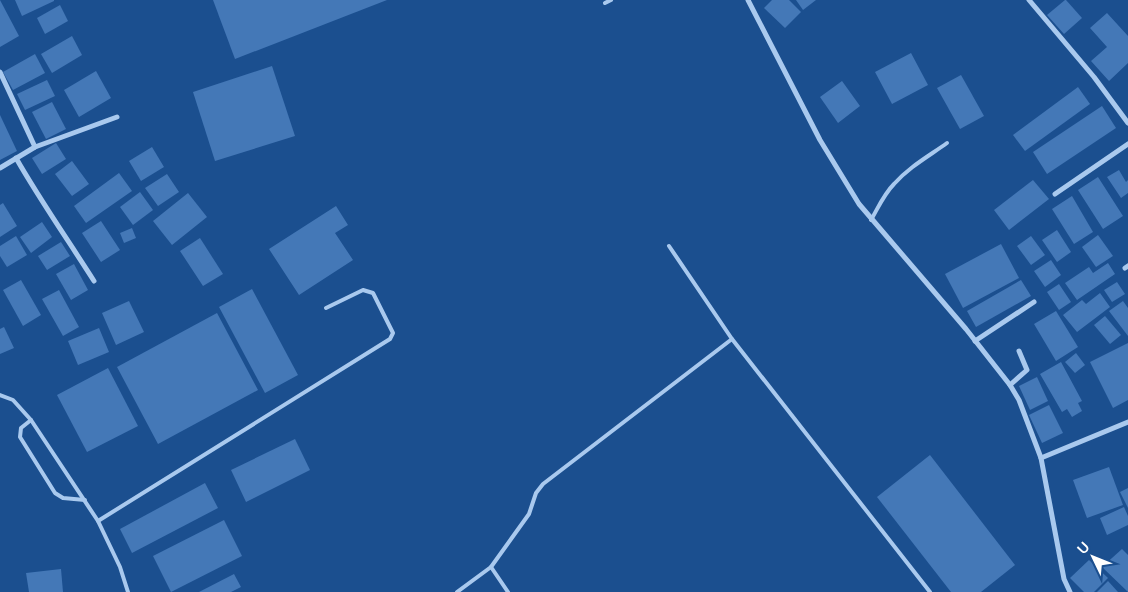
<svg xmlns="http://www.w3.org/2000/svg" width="1128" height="592" font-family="Lato,sans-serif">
<rect width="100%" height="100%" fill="#1b4f8f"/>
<g fill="#4478b7">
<path d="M0,0L19,36L0,47Z"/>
<path d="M15,0H54V1L22,16Z"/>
<path d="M213,0H387L235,59Z"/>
<path d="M772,0H789L801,12L785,28L764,8Z"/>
<path d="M796,0H816L803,10Z"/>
<path d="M1065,0H1066L1082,18L1064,34L1047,15Z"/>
<path d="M60,5L68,21L45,34L37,18Z"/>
<path d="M1107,13L1128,36V63L1109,81L1091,61L1107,47L1090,28Z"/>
<path d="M72,36L82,55L52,73L41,54Z"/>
<path d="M911,53L928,85L892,104L875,72Z"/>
<path d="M35,54L45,73L13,90L3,72Z"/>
<path d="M272,66L295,136L215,161L193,92Z"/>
<path d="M96,71L111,98L79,117L64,90Z"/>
<path d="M961,75L984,116L960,129L937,88Z"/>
<path d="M47,80L55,96L25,110L17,94Z"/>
<path d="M842,81L860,106L838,123L820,97Z"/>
<path d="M1078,87L1090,104L1025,151L1013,135Z"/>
<path d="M52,102L66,129L46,139L32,112Z"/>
<path d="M1102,106L1116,128L1047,174L1033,152Z"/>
<path d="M0,115L17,151L0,160Z"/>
<path d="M56,143L66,159L42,174L32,158Z"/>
<path d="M152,147L164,167L141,181L129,161Z"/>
<path d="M72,161L89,184L72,196L55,174Z"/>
<path d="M1119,170L1126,182L1128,180V193L1121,198L1107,177Z"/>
<path d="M119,173L132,191L86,223L74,206Z"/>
<path d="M167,174L179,192L158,206L145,188Z"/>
<path d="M1098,177L1123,216L1103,229L1078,190Z"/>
<path d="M1033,180L1049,199L1009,230L994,210Z"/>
<path d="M140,192L153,210L133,225L120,207Z"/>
<path d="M188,193L207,217L172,245L153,221Z"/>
<path d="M1072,196L1093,232L1074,244L1052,209Z"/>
<path d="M3,203L17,226L0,237V205Z"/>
<path d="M336,206L348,225L335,233L353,260L299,295L269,249Z"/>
<path d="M101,221L120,250L101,262L82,233Z"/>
<path d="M42,222L52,237L31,253L20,237Z"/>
<path d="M132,228L136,238L124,243L120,233Z"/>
<path d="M1057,230L1071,252L1057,262L1042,240Z"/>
<path d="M1098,235L1113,256L1096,267L1082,247Z"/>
<path d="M16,236L27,255L7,267L0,256V246Z"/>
<path d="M1031,236L1045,255L1031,265L1017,246Z"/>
<path d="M200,238L223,274L203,286L180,251Z"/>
<path d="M61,242L70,256L47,270L38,256Z"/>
<path d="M1001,244L1019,278L963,308L945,274Z"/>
<path d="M1051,260L1061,275L1045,287L1034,271Z"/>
<path d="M1108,263L1115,274L1077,300L1065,283L1089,267L1093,273Z"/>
<path d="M74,264L88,290L71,300L56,274Z"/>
<path d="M21,280L41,315L23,326L3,290Z"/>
<path d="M1021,280L1031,296L976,327L967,311Z"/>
<path d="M1117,282L1125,294L1112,302L1104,290Z"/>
<path d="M1059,284L1071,302L1059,310L1047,292Z"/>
<path d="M252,289L298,375L265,393L219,307Z"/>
<path d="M59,290L79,327L63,336L42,299Z"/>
<path d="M1100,293L1110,307L1077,332L1063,315L1082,300L1086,304Z"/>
<path d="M129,301L144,332L116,345L102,313Z"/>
<path d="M1123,301L1128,308V336L1109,311Z"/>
<path d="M1056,311L1078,347L1056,361L1034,324Z"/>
<path d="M217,313L258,390L158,444L117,367Z"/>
<path d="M1105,316L1121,335L1110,344L1094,325Z"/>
<path d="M4,327L14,348L0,354V329Z"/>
<path d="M99,328L109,352L78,365L68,341Z"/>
<path d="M1128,343V400L1113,408L1090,362Z"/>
<path d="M1076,353L1085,365L1075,373L1065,362Z"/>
<path d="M1061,362L1082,401L1078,403L1082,411L1072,417L1067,409L1062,412L1040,374Z"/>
<path d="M108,368L138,426L87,452L57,395Z"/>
<path d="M1037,377L1048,401L1030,410L1019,386Z"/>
<path d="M1049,405L1063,433L1042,443L1029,415Z"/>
<path d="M295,439L310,470L246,502L231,470Z"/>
<path d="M930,455L1015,565L981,592H951L877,497Z"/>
<path d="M1109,467L1123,505L1087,518L1073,480Z"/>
<path d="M205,483L218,508L132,553L120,529Z"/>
<path d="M1128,488V508L1120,492Z"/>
<path d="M1124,507L1128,516V525L1107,535L1100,518Z"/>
<path d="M224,520L242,556L171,592L153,556Z"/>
<path d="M1122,549L1128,555V592L1102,567Z"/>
<path d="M1089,560L1108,578L1094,592H1084L1070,578Z"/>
<path d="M61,569L63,592H29L26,573Z"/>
<path d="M234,574L241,587L231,592H199Z"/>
<path d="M1108,581L1118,592H1097Z"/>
</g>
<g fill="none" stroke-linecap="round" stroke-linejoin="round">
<g stroke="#a9c9ee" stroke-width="4">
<path d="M605,3L611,0"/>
<path d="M871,220C878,208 884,194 894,184C909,167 929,156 947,143"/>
<path d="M669,246L732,339"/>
<path d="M0,395L13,400L31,420L98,521L120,567L128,592"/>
<path d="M31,420L21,428L20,437L55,493L63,498L85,500"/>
<path d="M98,521L390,339L393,333L373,293L363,290L326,308"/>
<path d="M491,567L508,592"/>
<path d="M457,592L491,567L529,514L536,493L543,484L732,339L930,592"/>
</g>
<g stroke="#a9c9ee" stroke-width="5">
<path d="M748,0L820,140L859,204L966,329L1010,385L1019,400L1041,458L1064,579L1070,592"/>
<path d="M1029,0L1094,77L1128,123"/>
<path d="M0,72L35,147"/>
<path d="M16,158C40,200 68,240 94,281"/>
<path d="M0,168L35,147L117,117"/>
<path d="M1055,194L1128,144"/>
<path d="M1125,268L1128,266"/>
<path d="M975,341L1034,302"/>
<path d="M1010,385L1027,370L1019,351"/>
<path d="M1041,458L1128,422"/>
</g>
</g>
<g transform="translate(1093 557) rotate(313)" stroke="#1b4f8f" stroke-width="4" paint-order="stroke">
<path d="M0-4L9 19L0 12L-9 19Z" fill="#ffffff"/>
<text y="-8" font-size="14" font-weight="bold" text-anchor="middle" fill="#ffffff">U</text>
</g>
</svg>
